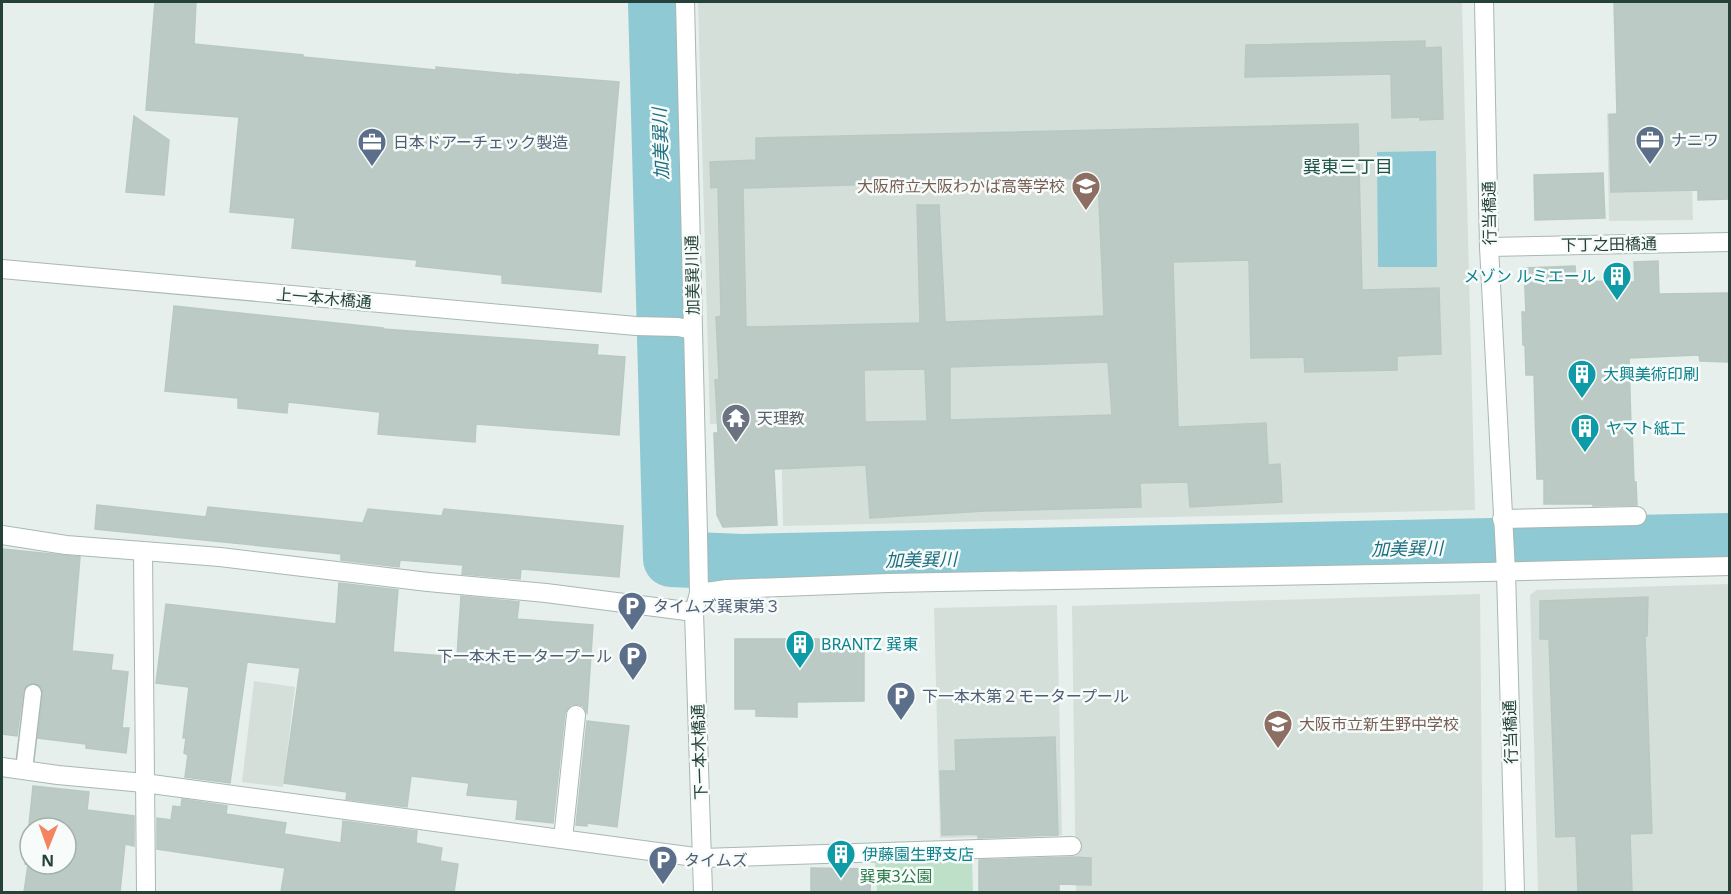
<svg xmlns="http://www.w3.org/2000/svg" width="1731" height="894" font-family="'Noto Sans','Noto Sans JP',sans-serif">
<rect width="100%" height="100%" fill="#e6efeb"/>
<g fill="#d4dfda">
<path d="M698,2H1462L1475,510L783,526L781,423L710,424Z"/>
<path d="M1690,111L1693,220L1609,221L1607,113Z"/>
<path d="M1729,584V892H1538L1530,595L1537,590Z"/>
<path d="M1480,594L1483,892H1076L1072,606Z"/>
<path d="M1057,605L1062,835L940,838L934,608Z"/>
<path d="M254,681L295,687L283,787L242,782Z"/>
</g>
<path fill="#bfe0c8" d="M972,859L973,892H877L875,861Z"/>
<path fill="#8ec9d4" d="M1436,151L1437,267H1378L1377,152Z"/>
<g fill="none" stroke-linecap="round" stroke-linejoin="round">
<path stroke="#8ec9d4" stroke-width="56" d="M656,2L671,559L741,562L1730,541"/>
</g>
<g fill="#bbcac4" stroke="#b8c9c2" stroke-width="1.5" fill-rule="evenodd">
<path d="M155,2H196L194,44L303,55V57L436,70V67L520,75V74L619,82L601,292L502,283V275L416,266L417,260L292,248L295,218L230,212L239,117L146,110Z"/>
<path d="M1614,2H1730V199L1698,200V190L1611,192L1609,115L1617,114Z"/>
<path d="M1425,41V48L1441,47L1443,119L1420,120V117L1392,118L1391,74L1245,77L1246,45Z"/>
<path d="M134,116L169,140L164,195L126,192Z"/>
<path d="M1358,124L1362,290L1439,288L1441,354L1397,356V370L1305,372L1304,357L1251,358L1249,260L1173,262L1178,427L1266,423L1268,465L1280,464L1282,502L1190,507L1188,482L1140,483L1141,507L985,511L870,518L866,465L774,469L777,525L723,527L717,515L714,433H718L715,380L719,379L716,317L721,316L718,187L711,188L710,162L756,160V138ZM1098,178L1104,316L945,322L939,205H917L920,323L746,327L743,188ZM1108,362L1112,415L950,420V367ZM925,369L927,421L865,422L864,370Z"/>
<path d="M1603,173L1605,218L1535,220L1534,175Z"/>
<path d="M1658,261L1659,294L1729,293L1728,362L1700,361L1699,355L1629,358L1631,427H1632L1634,482H1636L1637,505L1593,506V504H1544V479H1537L1534,375H1526L1525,345H1523L1522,312H1526L1524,268L1575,266L1576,281L1635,282L1634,262Z"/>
<path d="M174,306L383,328V329L598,345L597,355L625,357L619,435L476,424L475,442L378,434L380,412L288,402L287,413L238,408V398L165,391Z"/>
<path d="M97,505L206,517L208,507L363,523L368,509L442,516L444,509L623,526L619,577L521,569L520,579L462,574L463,565L400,560L399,567L341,560V554L95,529Z"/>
<path d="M3,549L80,557L72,651L113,655L111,670L128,672L122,728H129L126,753L86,748V744L38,738L43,694L42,688L35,683L28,684L23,691L17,736L2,734Z"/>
<path d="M339,583L398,590L393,652L457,657L461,596L519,602L517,619L593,625L587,713L583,706L577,704L571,705L565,713L553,823L516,819L518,800L467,795L469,783L411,776L407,807L346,799L347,792L284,783L300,668L247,662L230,783L185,777L188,755L184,753L186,738H183L189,687L156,683L166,604L336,624Z"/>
<path d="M1648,597L1647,636H1645L1652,833L1630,834L1632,892H1578L1576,836L1556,837L1549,639H1540V601Z"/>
<path d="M735,639H864V701L797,702V717L756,716V709H735Z"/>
<path d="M587,721L629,726L617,827L587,823V826L576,825Z"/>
<path d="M1055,737L1058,835L978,838V834L942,835L940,771H956L955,740Z"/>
<path d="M33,786L89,792L87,810L134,816V846L125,844L120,892H24L28,865L25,864ZM30,828H66V864H30Z"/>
<path d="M182,799L227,806L226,814L286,823L284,834L341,843L343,821L417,831L416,843L442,848L440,861L458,864L454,892H281L285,868L157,849V818L171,820L173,806L181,807Z"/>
<path d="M1074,857L1091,858V885L1059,884V892H979V860Z"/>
<path d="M811,868L871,869L870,892H811Z"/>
</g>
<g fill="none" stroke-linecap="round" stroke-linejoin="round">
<g stroke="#a8b8b2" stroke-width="19">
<path id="lane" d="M24,770L33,693"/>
</g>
<g stroke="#a8b8b2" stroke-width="20">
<g id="street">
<path d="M685,2L698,534L699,593L694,612L703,892"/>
<path d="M1484,2L1489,247L1506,572L1515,892"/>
<path d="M1489,247L1730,242"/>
<path d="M2,269L636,326L678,327L693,330"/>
<path d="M1502,519L1637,516"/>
<path d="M2,535L66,545L220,557L428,582L546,593L694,612"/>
<path d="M143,552L146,892"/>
<path d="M699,593L727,589L888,583L1486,572L1730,566"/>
<path d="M2,767L58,775L144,783L702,858L1072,846"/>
<path d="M563,839L576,715"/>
</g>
</g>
<use href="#lane" stroke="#fff" stroke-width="16"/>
<use href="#street" stroke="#fff" stroke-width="18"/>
</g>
<defs>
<g id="office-pin" transform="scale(1.5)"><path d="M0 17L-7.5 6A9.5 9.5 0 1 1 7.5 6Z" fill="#5c6f8a" stroke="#f7fbf9"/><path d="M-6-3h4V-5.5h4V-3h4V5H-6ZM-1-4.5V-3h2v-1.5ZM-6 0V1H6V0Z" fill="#fff"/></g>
<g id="school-pin" transform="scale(1.5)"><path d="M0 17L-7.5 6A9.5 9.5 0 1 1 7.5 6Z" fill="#8d6e63" stroke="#f7fbf9"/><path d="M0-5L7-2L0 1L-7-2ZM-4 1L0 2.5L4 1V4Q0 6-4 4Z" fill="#fff"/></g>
<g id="building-pin" transform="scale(1.5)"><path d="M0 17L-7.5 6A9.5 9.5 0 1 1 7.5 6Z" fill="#0f9aa8" stroke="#f7fbf9"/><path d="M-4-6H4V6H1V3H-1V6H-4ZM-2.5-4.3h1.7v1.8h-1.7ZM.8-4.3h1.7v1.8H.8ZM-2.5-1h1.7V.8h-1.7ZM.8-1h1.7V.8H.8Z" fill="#fff"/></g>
<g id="temple-pin" transform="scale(1.5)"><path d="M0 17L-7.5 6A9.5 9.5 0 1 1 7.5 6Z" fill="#6b7280" stroke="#f7fbf9"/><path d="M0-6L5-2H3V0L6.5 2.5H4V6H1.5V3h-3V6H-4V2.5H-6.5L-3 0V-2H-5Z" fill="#fff"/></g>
<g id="parking-pin" transform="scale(1.5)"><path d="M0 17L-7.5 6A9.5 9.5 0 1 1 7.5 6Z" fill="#5c6f8a" stroke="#f7fbf9"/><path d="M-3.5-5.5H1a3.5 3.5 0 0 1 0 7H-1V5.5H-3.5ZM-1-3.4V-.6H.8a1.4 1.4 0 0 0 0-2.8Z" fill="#fff"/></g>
</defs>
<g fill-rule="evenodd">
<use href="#office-pin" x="1650" y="140"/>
<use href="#office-pin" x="372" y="142"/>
<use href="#school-pin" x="1086" y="186"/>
<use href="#building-pin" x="1617" y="276"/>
<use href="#building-pin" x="1582" y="374"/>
<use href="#temple-pin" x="736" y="418"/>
<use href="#building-pin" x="1585" y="428"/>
<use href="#parking-pin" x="632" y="606"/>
<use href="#building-pin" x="800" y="644"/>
<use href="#parking-pin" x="633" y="656"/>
<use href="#parking-pin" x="901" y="696"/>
<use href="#school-pin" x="1278" y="724"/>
<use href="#building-pin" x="841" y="854"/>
<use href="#parking-pin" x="663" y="860"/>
</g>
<g text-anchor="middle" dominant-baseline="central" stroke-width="5" stroke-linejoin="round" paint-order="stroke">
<g font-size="16" fill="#4e5e75" stroke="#f7fbf9" text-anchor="start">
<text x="1671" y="140">ナニワ</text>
<text x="393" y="142">日本ドアーチェック製造</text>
<text x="653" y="606">タイムズ巽東第３</text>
<text x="612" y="656" text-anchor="end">下一本木モータープール</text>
<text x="922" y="696">下一本木第２モータープール</text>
<text x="684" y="860">タイムズ</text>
</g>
<g font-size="16" fill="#785e54" stroke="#f7fbf9" text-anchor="end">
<text x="1065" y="186">大阪府立大阪わかば高等学校</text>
<text x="1299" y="724" text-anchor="start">大阪市立新生野中学校</text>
</g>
<g font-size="16" fill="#24423a" stroke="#f7fbf9">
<text transform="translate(1489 213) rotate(-91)">行当橋通</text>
<text transform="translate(1609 244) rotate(-1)">下丁之田橋通</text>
<text transform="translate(692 275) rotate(-91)">加美巽川通</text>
<text transform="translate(324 298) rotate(5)">上一本木橋通</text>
<text transform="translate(1510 732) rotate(-92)">行当橋通</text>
<text transform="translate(699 752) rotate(-92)">下一本木橋通</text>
</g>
<g font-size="16" fill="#0d838f" stroke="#f7fbf9" text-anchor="start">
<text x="1596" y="276" text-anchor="end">メゾン ルミエール</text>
<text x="1603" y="374">大興美術印刷</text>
<text x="1606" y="428">ヤマト紙工</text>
<text x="821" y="644">BRANTZ 巽東</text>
<text x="862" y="854">伊藤園生野支店</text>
</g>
<g font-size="16" fill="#5b616d" stroke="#f7fbf9" text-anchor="start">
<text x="757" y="418">天理教</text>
</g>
<g font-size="16" fill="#2d7a4b" stroke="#f7fbf9">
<text x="896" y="876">巽東3公園</text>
</g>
<g font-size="18" font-style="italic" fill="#1c6f80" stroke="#f7fbf9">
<text transform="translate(660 144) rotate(-92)">加美巽川</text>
<text transform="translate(1407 548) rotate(-1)">加美巽川</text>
<text transform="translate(921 559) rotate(-1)">加美巽川</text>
</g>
<g font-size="18" fill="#1f5548" stroke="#f7fbf9">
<text x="1348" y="166">巽東三丁目</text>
</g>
</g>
<rect width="1731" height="894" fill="none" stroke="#24423a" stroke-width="6"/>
<g transform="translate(48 846) rotate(181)"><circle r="28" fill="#f7fbf9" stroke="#a3b1ad" stroke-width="1.5"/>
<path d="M0-4.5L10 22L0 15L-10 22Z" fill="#f4845f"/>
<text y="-9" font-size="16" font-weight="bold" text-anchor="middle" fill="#24423a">N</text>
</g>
</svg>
